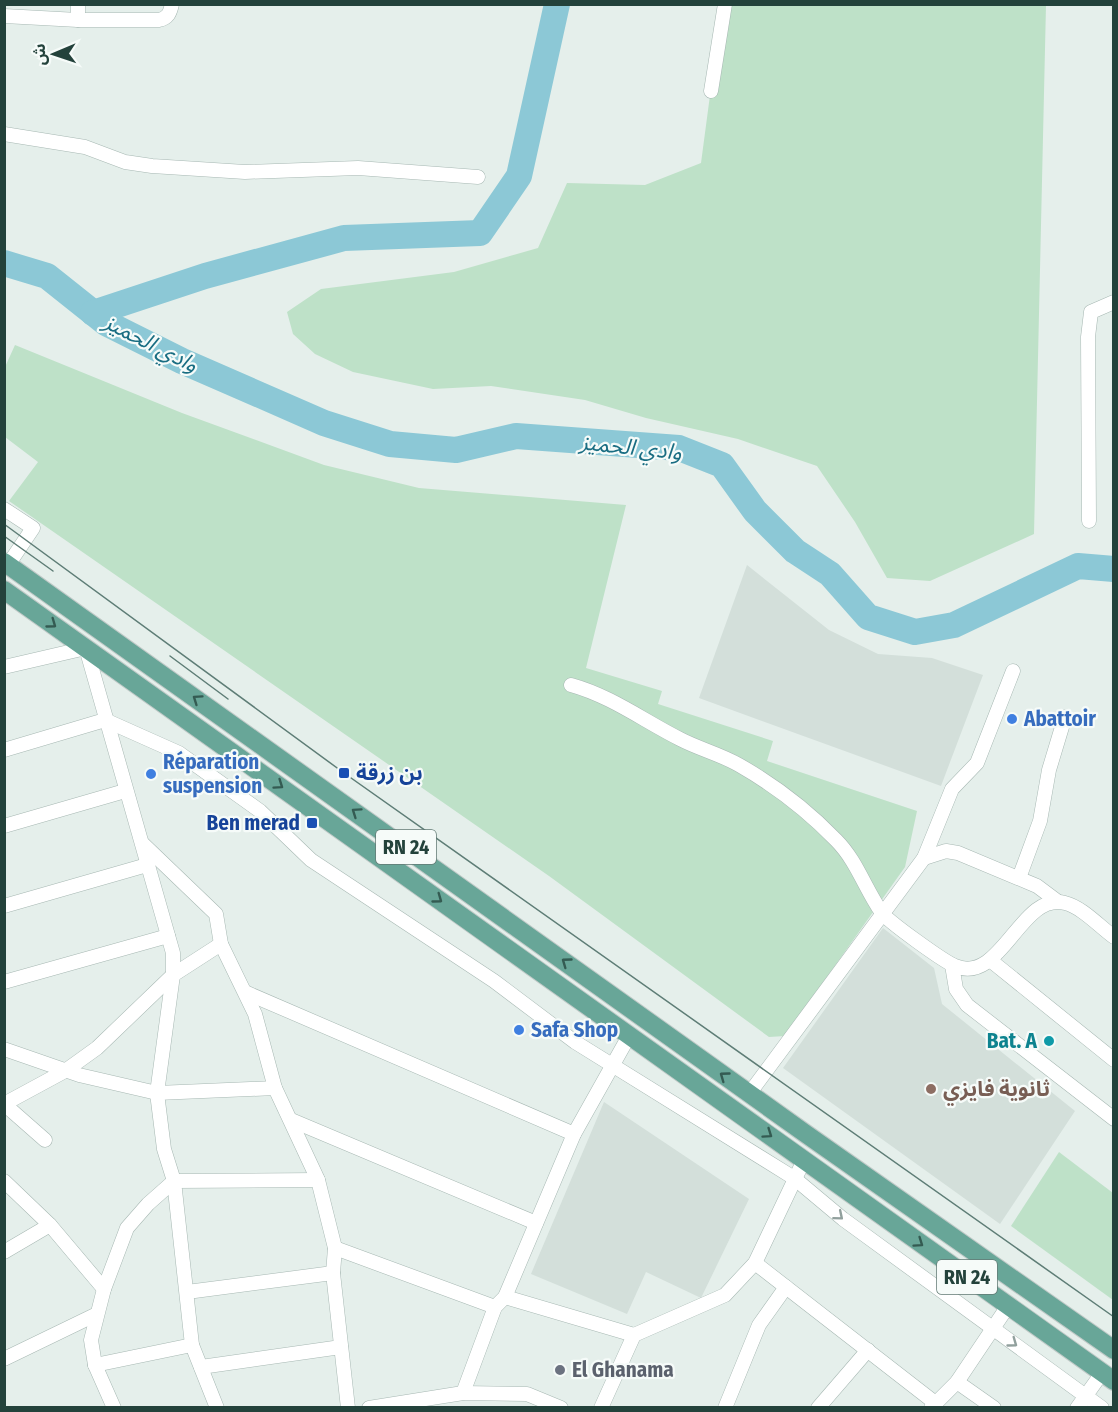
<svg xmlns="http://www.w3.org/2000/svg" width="1118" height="1412" font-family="'Fira Sans Condensed','Noto Sans Arabic',sans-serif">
<rect width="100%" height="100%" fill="#e5efeb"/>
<g fill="#d3dfda">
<path d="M747,565L829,630L878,654L932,658L983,675L941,786L699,698Z"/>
<path d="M883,928L934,968L942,1004L1075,1111L1000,1224L783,1068Z"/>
<path d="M604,1102L749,1199L701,1298L646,1272L627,1314L531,1274Z"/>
</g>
<g fill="#bee1c8">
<path d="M722,5H1046L1034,534L930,581L887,578L855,522L817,466L738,439L646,418L585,400L491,386L433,389L353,372L315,354L293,334L287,312L321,289L454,272L538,248L567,183L645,185L701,163Z"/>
<path d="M15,345L182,413L324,465L419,488L626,505L586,668L662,691L658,704L773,741L767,761L917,811L905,867L785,1036L769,1037L549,876L9,501L38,462L5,437V367Z"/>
<path d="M1059,1152L1113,1193V1300L1011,1226Z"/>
</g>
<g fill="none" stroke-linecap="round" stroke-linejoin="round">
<g stroke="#8cc8d6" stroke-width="26">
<path d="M4,263L47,276L106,323L182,361L324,423L390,444L456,450L516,436L679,448L722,465L755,511L795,551L830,574L868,617L915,632L954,625L1078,566L1114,569"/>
<path d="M93,313L205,276L344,238L480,233L519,176L557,4"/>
</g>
<g stroke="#a7b8b3" stroke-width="15">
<g id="minor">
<path d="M4,16L78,20V4"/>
<path d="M78,20H159C168,18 170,13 172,4"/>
<path d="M711,91L725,4"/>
<path d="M4,134L85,147L125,162L152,166L245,172L358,168L478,177"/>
<path d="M4,509L33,528L8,565"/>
<path d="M1089,521L1088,337L1091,312L1114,302"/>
<path d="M4,667L86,648L173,953V975L157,1093L164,1149L174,1181L192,1345L217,1408"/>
<path d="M571,685C611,696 644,721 680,739C699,749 720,754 739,765C774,785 808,811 836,840C857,861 865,889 882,913C889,922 943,961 955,966C1001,986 1021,891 1065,903C1082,907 1100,927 1114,937"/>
<path d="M4,750L105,720L179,753L260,811L311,860L494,981L575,1042L794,1178L843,1219L1102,1408"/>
<path d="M4,826L125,791"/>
<path d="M143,844L216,914L221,944L255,1014L275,1088L318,1180L335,1248L333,1273L348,1408"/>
<path d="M924,858L952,789L977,763L1013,671"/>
<path d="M1019,878L1040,821L1049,770L1065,717"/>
<path d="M4,906L147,865"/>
<path d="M990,960L1114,1060"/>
<path d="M952,965L956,989L967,1005L1114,1119"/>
<path d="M4,982L168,936"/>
<path d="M247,993L574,1134"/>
<path d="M4,1049L79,1075L157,1093L275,1088"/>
<path d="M749,1094L924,858L946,851L958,853L1037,886L1057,901"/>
<path d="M4,1104L65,1071L97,1048L173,975L221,944"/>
<path d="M4,1104L45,1140"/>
<path d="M291,1120L536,1223"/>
<path d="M4,1181L50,1225L104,1289"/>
<path d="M335,1248L495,1307"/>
<path d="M4,1252L50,1225"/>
<path d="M755,1263L934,1402"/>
<path d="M187,1292L333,1273"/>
<path d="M505,1297L634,1335"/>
<path d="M4,1359L97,1314"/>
<path d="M95,1365L192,1345"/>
<path d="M201,1367L341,1347"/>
<path d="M957,1382L994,1408"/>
<path d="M463,1393L495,1307L505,1297L574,1134L629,1036"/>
<path d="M114,1408L95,1365L91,1340L104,1289L127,1228L148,1204L174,1181L318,1180"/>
<path d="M369,1408L463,1393L527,1394L561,1408"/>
<path d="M601,1408L634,1335L725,1295L755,1263L804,1160"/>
<path d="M725,1408L759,1325L786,1287"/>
<path d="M818,1408L868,1350"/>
<path d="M931,1408L957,1382L1008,1306"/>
<path d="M1077,1408L1102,1373"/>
</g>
</g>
<g stroke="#c1cac8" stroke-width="20">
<g id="major">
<path d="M4,562L806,1134L1114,1350"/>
<path d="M4,590L1114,1381"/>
</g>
</g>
<use href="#minor" stroke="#fff" stroke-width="14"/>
<use href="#major" stroke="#68a698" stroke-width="18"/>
<g stroke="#5e7d76" stroke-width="1.5">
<path d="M4,524L344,773L1114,1317"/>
<path d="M4,536L53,571"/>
<path d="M170,656L228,699"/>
</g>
</g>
<defs><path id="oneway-chevron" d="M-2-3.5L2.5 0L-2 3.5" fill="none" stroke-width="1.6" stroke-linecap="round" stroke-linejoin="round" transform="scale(1.5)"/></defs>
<g stroke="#345b52">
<use href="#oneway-chevron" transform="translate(52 624) rotate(36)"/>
<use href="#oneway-chevron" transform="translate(197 699) rotate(-145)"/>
<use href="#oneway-chevron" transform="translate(279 785) rotate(35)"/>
<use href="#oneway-chevron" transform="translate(356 812) rotate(-145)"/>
<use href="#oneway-chevron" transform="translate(438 899) rotate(36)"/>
<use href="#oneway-chevron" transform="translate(566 962) rotate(-144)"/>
<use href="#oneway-chevron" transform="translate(724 1076) rotate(-144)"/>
<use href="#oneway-chevron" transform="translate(768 1134) rotate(35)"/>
<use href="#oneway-chevron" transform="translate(919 1243) rotate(35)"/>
</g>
<g stroke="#91a09d">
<use href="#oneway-chevron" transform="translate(839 1216) rotate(40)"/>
<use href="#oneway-chevron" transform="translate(1013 1343) rotate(36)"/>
</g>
<g fill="#3f7fe0" stroke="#f6fbf9" stroke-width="2">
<circle cx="1012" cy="719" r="6"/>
<circle cx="151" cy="774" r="6"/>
<circle cx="519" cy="1030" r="6"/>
</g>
<g fill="#1a4fb4" stroke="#f6fbf9" stroke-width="2">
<rect x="338" y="767" width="12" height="12" rx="3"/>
<rect x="306" y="817" width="12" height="12" rx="3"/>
</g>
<circle fill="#0f9aa8" stroke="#f6fbf9" stroke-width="2" cx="1049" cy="1041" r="6"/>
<circle fill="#8d6e63" stroke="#f6fbf9" stroke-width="2" cx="931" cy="1089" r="6"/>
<circle fill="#6b7280" stroke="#f6fbf9" stroke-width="2" cx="560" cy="1370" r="6"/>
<g text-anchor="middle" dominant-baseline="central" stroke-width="4.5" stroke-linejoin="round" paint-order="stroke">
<g fill="#f6fbf9" stroke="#627a74" stroke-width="1.5">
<rect x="376" y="830" width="60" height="34" rx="4.5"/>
<rect x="937" y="1260" width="60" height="34" rx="4.5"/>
</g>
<g font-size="20" font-weight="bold" fill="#23423b">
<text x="406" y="847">RN 24</text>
<text x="967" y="1277">RN 24</text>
</g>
<g font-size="21" font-weight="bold" fill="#366cbe" stroke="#f6fbf9" text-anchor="start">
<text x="1024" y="719">Abattoir</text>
<text x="163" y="762">Réparation<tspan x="163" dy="24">suspension</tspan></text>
<text x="531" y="1030">Safa Shop</text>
</g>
<g font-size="21" font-weight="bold" fill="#164399" stroke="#f6fbf9" text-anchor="start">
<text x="356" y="773">بن زرقة</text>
<text x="300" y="823" text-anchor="end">Ben merad</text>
</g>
<g font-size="21" font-weight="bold" fill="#0d838f" stroke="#f6fbf9" text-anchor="end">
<text x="1037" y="1041">Bat. A</text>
</g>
<g font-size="21" font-weight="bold" fill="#785e54" stroke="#f6fbf9" text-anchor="start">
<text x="943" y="1089">ثانوية فايزي</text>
</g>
<g font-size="21" font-weight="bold" fill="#5b616d" stroke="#f6fbf9" text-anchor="start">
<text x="572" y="1370">El Ghanama</text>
</g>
<g font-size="22" font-style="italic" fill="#196d82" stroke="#f6fbf9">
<text transform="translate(151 343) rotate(27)">وادي الحميز</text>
<text transform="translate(631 447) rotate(6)">وادي الحميز</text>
</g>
</g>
<rect width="1118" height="1412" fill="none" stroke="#23423b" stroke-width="12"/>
<g transform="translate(54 54) rotate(268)" stroke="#f6fbf9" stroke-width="4.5" paint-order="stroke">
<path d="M0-4.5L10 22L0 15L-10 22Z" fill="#23423b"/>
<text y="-9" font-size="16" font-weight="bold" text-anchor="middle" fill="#23423b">ش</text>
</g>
</svg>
